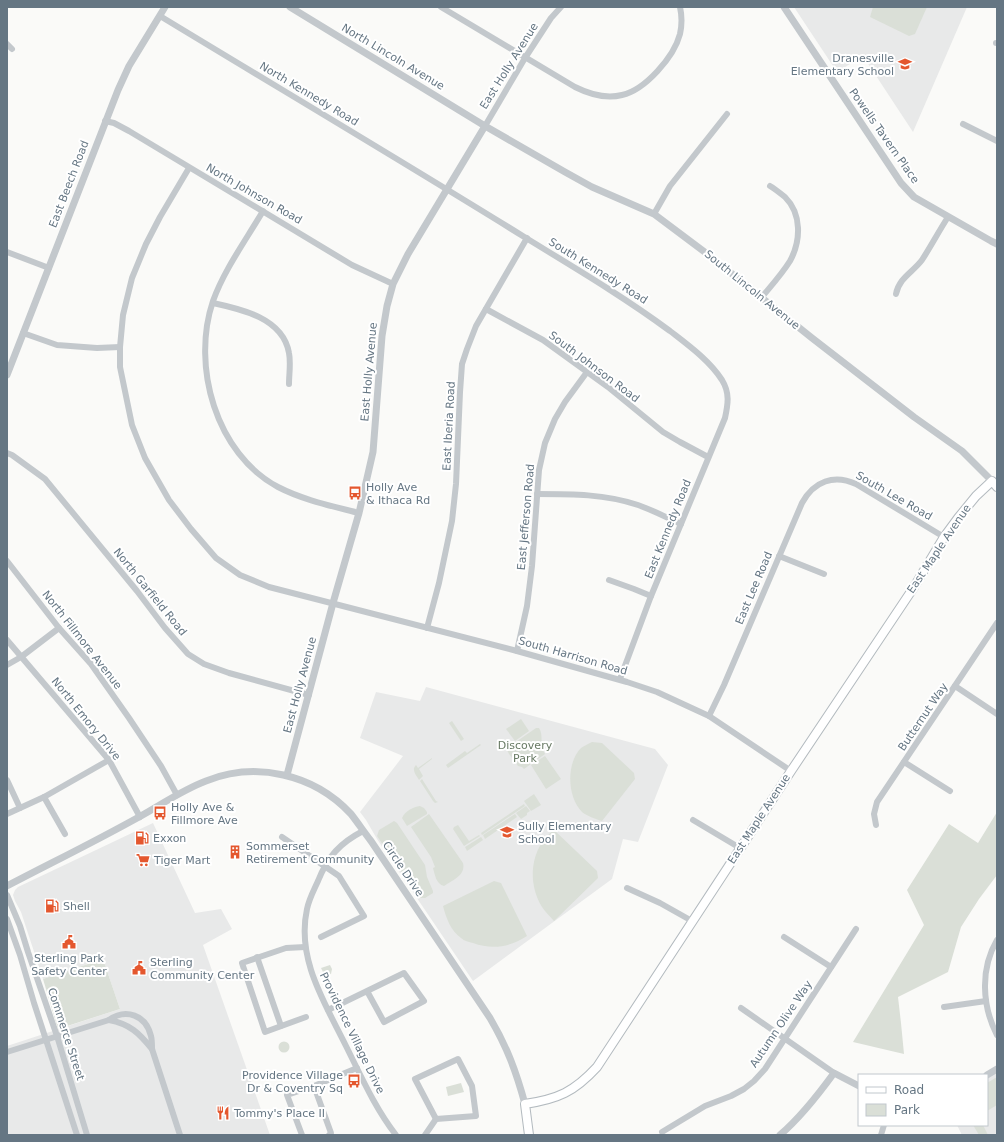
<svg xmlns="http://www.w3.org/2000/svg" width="1004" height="1142" font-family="'DejaVu Sans',sans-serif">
<rect width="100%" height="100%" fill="#fafaf8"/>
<g fill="#e8e9e9">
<path d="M794,7H967L913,132L863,56L837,72Z"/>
<path d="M426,687L655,749L668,765L638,842L623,839L612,879L473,981L377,839L366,820L360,812L403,756L360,738L376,692L420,701Z"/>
<path d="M153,823L195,913L221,909L232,929L203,945L270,1135H7V1046L120,1009L103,959L43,979L21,912L15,901L13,895L15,890L18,887Z"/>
<path d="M997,1069V1135H962L957,1125H987V1075Z"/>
</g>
<g fill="#dadfd7">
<path d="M873,7H927L915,34L909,36L870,17Z"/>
<path d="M521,719L529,731L515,741L506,729Z"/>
<path d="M452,721L464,739L461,741L449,723Z"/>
<path d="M536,728H539C544,735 539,745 545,754L524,769L522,767L518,766L509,754L505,746L509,743L513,744Z"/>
<path d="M592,742L602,743L634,773L635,779L602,821C595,819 587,816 582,812C567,797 566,763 581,748C584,746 588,744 592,742Z"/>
<path d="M480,744L481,745L448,768L446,765L465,751L467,753Z"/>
<path d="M545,756L561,779L546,789L531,765Z"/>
<path d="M432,758V759L419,769L423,776L419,780C416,775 411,770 416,765L418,768Z"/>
<path d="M422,779L436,801L438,802L435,803L433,801L420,781Z"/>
<path d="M534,794L541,805L531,811L524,801Z"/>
<path d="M524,804L525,806L482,835L481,833Z"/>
<path d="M420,806L424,808L427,812V814L407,826L402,818C405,811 413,807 420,806Z"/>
<path d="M526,806L530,811L527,813V815L521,819L516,813Z"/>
<path d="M997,812V875L979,899L961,927L948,972L898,997L901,1023L904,1054L853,1042L924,925L907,890L949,824L978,843Z"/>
<path d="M429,814L463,863C466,875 453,880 444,886C436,884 435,875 433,868L435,867L431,857L411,827Z"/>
<path d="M515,814L517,817L485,839L483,835Z"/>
<path d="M394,821L397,823L425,865L427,877L433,891V893L425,898H419L377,836L379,830Z"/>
<path d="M458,825L469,841L479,835L480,836L464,846L453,829L454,827Z"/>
<path d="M554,830L597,871L598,878L554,921C550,916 545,912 542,907C527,882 530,848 554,830Z"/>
<path d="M481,837L483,840L467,851L465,847Z"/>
<path d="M494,881L501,883L527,936C510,947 492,950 473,943C469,942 464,941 461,938C451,931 446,918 443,906Z"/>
<path d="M103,959L120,1009L58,1029L43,979Z"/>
<path d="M330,965L332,969L331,974L325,976L321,968Z"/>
<circle cx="284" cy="1047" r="5.5"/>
<path d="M997,1077V1105L987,1111V1083Z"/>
<path d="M461,1083L464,1092L448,1096L446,1087Z"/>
<path d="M973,1125H983L988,1135H979Z"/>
</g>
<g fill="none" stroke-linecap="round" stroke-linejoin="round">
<g stroke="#b3babf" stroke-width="10">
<path id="secondary" d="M529,1135L525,1104C558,1099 574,1092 597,1067L791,771L914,587L944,537L958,518L976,496L992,481L997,487"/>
</g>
<g stroke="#c3c8cc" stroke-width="6">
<path d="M441,7L575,87C589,94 606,99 622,95C645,90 674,57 680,34C682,25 682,16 680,7"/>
<path d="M160,16C282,90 405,163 526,238C575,268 624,297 670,331C688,345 709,360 722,380C730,393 728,404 725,418L651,596L620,679"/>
<path d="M996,43H997"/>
<path d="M7,44L12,49"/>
<path d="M105,121L114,123L129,131L352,265L393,284"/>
<path d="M963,124L997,141"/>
<path d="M485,126L525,58L551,18L561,7"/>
<path d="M189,168L160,217L146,244L132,278L123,315L120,347V367L132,425L145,458L169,500L191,529L216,558L240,575L269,587L517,651L627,682L657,692L709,716L791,771"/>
<path d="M263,211C246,240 224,270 213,301C191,366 216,454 278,487C303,500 332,506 359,513"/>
<path d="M654,214L670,186L727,114"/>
<path d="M7,252L49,268"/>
<path d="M896,294C899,278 913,272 922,260C931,246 939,231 948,217"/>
<path d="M761,298C771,286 782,274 790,261C801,241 802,214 785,197C780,193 775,189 770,186"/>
<path d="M213,303C241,309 283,318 289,353C291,363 289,374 289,384"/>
<path d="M486,309L543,340L608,387L663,432L680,442L708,457"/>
<path d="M23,333L57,345L97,348L120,347"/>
<path d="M7,453L12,455L45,479L137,591L165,628L188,654L204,664L229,673L309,695"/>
<path d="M537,494C572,494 605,494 638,505C653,510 667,518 681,524"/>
<path d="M779,556L824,574"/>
<path d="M7,561L59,628L91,664L129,718L161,766L177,795"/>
<path d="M609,580L634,589L651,596"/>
<path d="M427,628L439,583L452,521L456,484L460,392L462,364L467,349L476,326L527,238"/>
<path d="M7,640L109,760L140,817"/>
<path d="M517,651L527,606L532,566L539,470L545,443L555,419L565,402L587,372"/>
<path d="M7,665L21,657L59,628"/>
<path d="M955,686L997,714"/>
<path d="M709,716L724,685L802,503C814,481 834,474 856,484L944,537"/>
<path d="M904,762L950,791"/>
<path d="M7,780L20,808"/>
<path d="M44,797L65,834"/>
<path d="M7,814L44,797L109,760"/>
<path d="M693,820L740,848"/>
<path d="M876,825L874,814L877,802L997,623"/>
<path d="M363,831C340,843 328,856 318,881C314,890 309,899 307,909C296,959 325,1003 346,1046C361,1076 375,1108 396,1135"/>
<path d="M282,837L339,876L364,916L321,937"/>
<path d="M627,888L660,903L692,921"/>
<path d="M7,895L20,926L28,952L57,1036L87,1135"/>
<path d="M7,919L20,955L34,1003L77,1135"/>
<path d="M784,937L831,967"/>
<path d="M997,940C980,969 982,1006 997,1035"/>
<path d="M305,947L286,948L242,963L265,1032L306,1017"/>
<path d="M257,957L281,1026"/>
<path d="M944,1007L986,1001"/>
<path d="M741,1008L834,1073"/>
<path d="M328,1010L404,973L424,1001L384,1022L367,991"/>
<path d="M109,1020C130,1024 139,1033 152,1049"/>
<path d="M7,1052L109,1020C126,1008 146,1015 151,1036C152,1040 152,1045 152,1049L180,1135"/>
<path d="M458,1059L472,1086L476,1116L436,1119L415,1079Z"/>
<path d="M314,1086L331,1133L329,1135"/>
<path d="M662,1132L705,1106L731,1096L744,1089L754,1081L765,1069L856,929"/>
<path d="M302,1135L287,1095L314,1086L357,1068"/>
<path d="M425,1135L436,1119"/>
<path d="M881,1135L884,1125"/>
</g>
<g stroke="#c3c8cc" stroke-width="7">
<path d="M290,7L485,126L565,172L592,187L654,214L706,253L812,338L914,417L962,451L992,481"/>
<path d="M784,7L901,183L914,197L991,241L997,244"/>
<path d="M7,375L118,90L129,66L165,7"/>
<path d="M287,775L333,603L359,513L373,452L382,336L387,306L393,284L408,254L485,126"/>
<path d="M7,886C51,863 96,841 139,817C161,805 182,790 206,781C256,761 314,774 351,814C358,823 364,832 371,841L490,1018C507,1047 516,1071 525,1104"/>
<path d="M987,1075L997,1069"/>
<path d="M780,1135C801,1117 818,1095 834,1073L859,1086"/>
</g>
<use href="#secondary" stroke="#fff" stroke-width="8"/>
</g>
<defs>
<g id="school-bare" transform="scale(1.08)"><path d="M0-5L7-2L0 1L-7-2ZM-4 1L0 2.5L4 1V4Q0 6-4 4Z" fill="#e4572e" stroke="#fff" stroke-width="2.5" paint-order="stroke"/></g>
<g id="bus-bare" transform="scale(1.08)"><path d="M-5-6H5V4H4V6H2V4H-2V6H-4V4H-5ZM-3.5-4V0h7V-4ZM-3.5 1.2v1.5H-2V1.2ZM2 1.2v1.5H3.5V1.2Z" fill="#e4572e" stroke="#fff" stroke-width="2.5" paint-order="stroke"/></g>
<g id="fuel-bare" transform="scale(1.08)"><path d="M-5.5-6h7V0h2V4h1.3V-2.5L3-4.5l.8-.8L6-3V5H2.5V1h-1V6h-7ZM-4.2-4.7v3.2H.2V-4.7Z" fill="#e4572e" stroke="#fff" stroke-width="2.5" paint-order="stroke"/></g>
<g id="building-bare" transform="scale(1.08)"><path d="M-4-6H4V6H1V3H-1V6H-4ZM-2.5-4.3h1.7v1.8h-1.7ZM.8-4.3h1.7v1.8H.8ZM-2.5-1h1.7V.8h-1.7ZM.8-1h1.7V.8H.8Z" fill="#e4572e" stroke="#fff" stroke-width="2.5" paint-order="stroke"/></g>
<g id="supermarket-bare" transform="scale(1.08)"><path d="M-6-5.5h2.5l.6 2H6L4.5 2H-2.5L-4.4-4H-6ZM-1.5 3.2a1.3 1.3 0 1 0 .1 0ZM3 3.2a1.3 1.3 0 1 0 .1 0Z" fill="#e4572e" stroke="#fff" stroke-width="2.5" paint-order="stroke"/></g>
<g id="civic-bare" transform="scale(1.08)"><path d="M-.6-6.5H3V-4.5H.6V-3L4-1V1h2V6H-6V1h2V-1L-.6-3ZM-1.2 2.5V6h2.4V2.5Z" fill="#e4572e" stroke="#fff" stroke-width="2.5" paint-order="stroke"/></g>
<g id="restaurant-bare" transform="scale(1.08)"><path d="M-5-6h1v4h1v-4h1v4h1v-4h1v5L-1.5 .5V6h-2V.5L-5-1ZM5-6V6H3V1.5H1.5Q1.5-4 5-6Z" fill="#e4572e" stroke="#fff" stroke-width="2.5" paint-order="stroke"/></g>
</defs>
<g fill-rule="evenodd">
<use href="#school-bare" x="905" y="64"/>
<use href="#bus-bare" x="355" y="493"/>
<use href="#bus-bare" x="160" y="813"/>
<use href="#school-bare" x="507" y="832"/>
<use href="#fuel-bare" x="142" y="838"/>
<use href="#building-bare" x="235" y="852"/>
<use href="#supermarket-bare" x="143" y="860"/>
<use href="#fuel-bare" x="52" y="906"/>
<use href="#civic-bare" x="69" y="942"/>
<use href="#civic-bare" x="139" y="968"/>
<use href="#bus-bare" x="354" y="1081"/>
<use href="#restaurant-bare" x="223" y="1113"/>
</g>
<g text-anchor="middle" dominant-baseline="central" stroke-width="4" stroke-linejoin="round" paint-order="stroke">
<g font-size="11" fill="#657683" stroke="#fff">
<text transform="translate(393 57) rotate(31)">North Lincoln Avenue</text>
<text transform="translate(509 66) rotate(-58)">East Holly Avenue</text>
<text transform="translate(309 94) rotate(31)">North Kennedy Road</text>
<text transform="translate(884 136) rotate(55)">Powells Tavern Place</text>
<text transform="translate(69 184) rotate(-69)">East Beech Road</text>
<text transform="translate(254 194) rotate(30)">North Johnson Road</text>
<text transform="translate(598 271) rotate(32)">South Kennedy Road</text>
<text transform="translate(752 290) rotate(39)">South Lincoln Avenue</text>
<text transform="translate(594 367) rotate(37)">South Johnson Road</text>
<text transform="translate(369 372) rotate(-85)">East Holly Avenue</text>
<text transform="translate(449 426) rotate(-87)">East Iberia Road</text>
<text transform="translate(894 496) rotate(30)">South Lee Road</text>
<text transform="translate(526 517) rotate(-85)">East Jefferson Road</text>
<text transform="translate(668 529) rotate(-68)">East Kennedy Road</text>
<text transform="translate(939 549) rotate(-56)">East Maple Avenue</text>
<text transform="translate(754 588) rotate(-67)">East Lee Road</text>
<text transform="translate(150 592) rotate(51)">North Garfield Road</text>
<text transform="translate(82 640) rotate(52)">North Fillmore Avenue</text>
<text transform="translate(573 656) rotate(16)">South Harrison Road</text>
<text transform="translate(300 685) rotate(-75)">East Holly Avenue</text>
<text transform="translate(923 717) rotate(-56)">Butternut Way</text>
<text transform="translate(86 719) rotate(51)">North Emory Drive</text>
<text transform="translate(759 819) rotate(-57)">East Maple Avenue</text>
<text transform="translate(403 869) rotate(56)">Circle Drive</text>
<text transform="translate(781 1024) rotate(-56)">Autumn Olive Way</text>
<text transform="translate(352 1033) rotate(64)">Providence Village Drive</text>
<text transform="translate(66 1034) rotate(72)">Commerce Street</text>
</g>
<g font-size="11" fill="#657683" stroke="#fff" text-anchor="start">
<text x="894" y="58" text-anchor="end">Dranesville<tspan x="894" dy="13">Elementary School</tspan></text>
<text x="366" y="487">Holly Ave<tspan x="366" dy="13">&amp; Ithaca Rd</tspan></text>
<text x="171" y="807">Holly Ave &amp;<tspan x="171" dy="13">Fillmore Ave</tspan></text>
<text x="518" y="826">Sully Elementary<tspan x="518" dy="13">School</tspan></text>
<text x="153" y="838">Exxon</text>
<text x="246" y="846">Sommerset<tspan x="246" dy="13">Retirement Community</tspan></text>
<text x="154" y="860">Tiger Mart</text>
<text x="63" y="906">Shell</text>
<text x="69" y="958" text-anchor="middle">Sterling Park<tspan x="69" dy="13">Safety Center</tspan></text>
<text x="150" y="962">Sterling<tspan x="150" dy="13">Community Center</tspan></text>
<text x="343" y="1075" text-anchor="end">Providence Village<tspan x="343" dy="13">Dr &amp; Coventry Sq</tspan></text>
<text x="234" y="1113">Tommy's Place II</text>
</g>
<g font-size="11" fill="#687a64" stroke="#fff">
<text x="525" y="745">Discovery<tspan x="525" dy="13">Park</tspan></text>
</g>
</g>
<rect width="1004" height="1142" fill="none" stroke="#657683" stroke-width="16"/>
<rect x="858" y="1074" width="130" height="52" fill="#ffffff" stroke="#c1c8cd"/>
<rect x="866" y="1087" width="20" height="6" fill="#ffffff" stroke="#c1c8cd"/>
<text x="894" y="1094" font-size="12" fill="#657683">Road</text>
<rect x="866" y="1104" width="20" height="12" fill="#dadfd7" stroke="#c1c8cd"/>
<text x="894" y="1114" font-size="12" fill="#657683">Park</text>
</svg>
